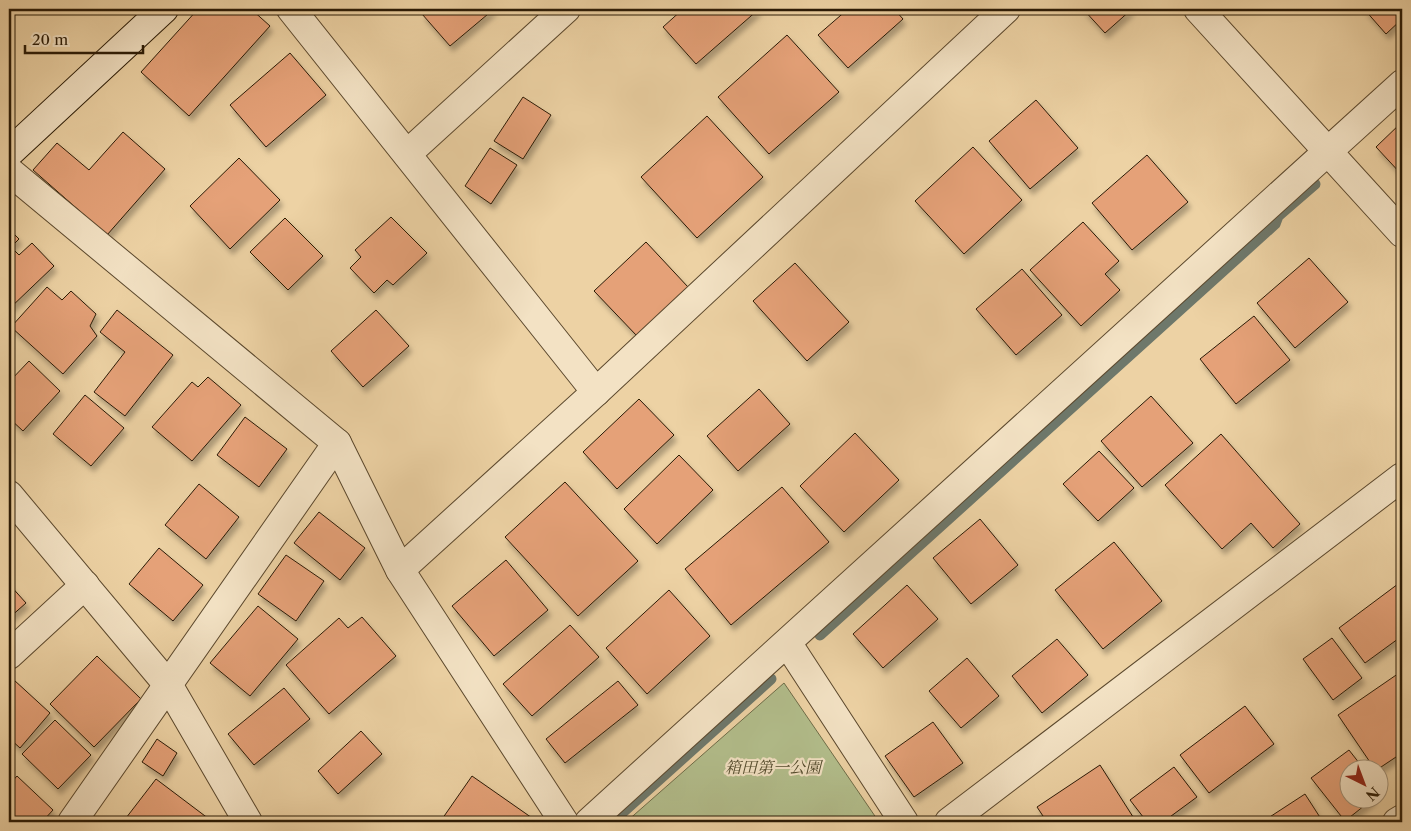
<svg xmlns="http://www.w3.org/2000/svg" width="1411" height="831" font-family="'Libre Caslon Text','Noto Serif JP',serif">
<defs>
<filter id="shadow"><feDropShadow dx="3" dy="5.5" stdDeviation="2.5" flood-color="#0004"/></filter>
</defs>
<rect width="100%" height="100%" fill="#edd2a4"/>
<filter id="stains"><feTurbulence type="fractalNoise" baseFrequency=".004" numOctaves="4"/><feColorMatrix values="0 0 0 0 .2 0 0 0 0 .09 0 0 0 0 .02 0 0 0 .5 -.17"/></filter>
<radialGradient id="worn" r=".72"><stop offset=".6" stop-color="#630" stop-opacity="0"/><stop offset="1" stop-color="#630" stop-opacity=".3"/></radialGradient>
<path fill="#b2bd8b" stroke="#6e6c48" d="M784,683L879,822H626Z"/>
<g fill="none" stroke-linecap="round" stroke-linejoin="round">
<g stroke="#6e786b" stroke-width="11">
<path d="M820,635L1275,224L1278,216L1315,184"/>
<path d="M612,822L771,679"/>
</g>
</g>
<g fill="#e5a178" stroke="#2a1a05" filter="url(#shadow)">
<path d="M198,9H251L270,26L189,116L141,72Z"/>
<path d="M429,9H494L450,46L422,14Z"/>
<path d="M683,9H759L696,64L663,27Z"/>
<path d="M848,9H894L903,19L848,68L818,35Z"/>
<path d="M1083,9H1132L1105,33Z"/>
<path d="M1364,9H1402V19L1386,34Z"/>
<path d="M787,35L839,92L769,154L718,97Z"/>
<path d="M290,53L326,95L266,147L230,105Z"/>
<path d="M523,97L551,115L523,159L494,141Z"/>
<path d="M1036,100L1078,148L1030,189L989,141Z"/>
<path d="M707,116L763,177L697,238L641,177Z"/>
<path d="M1402,122V175L1376,147Z"/>
<path d="M123,132L165,169L107,235L33,170L57,143L89,170Z"/>
<path d="M973,147L1022,200L964,254L915,201Z"/>
<path d="M490,148L517,165L491,204L465,186Z"/>
<path d="M1147,155L1188,202L1132,250L1092,203Z"/>
<path d="M239,158L280,200L230,249L190,206Z"/>
<path d="M391,217L427,253L393,285L387,280L374,293L350,268L361,257L355,250Z"/>
<path d="M285,218L323,256L288,290L250,252Z"/>
<path d="M1083,222L1119,261L1105,274L1120,290L1081,326L1030,270Z"/>
<path d="M9,229L19,239L11,247L19,255L32,243L54,266L9,309Z"/>
<path d="M646,242L688,287L637,336L594,291Z"/>
<path d="M1309,258L1348,302L1295,348L1257,303Z"/>
<path d="M795,263L849,322L807,361L753,301Z"/>
<path d="M1022,269L1062,315L1016,355L976,309Z"/>
<path d="M47,287L62,300L71,291L96,314L90,326L97,336L63,374L11,327Z"/>
<path d="M117,310L173,355L125,416L94,392L125,352L100,332Z"/>
<path d="M376,310L409,346L363,387L331,351Z"/>
<path d="M1254,316L1290,360L1236,404L1200,359Z"/>
<path d="M29,361L60,391L23,431L9,418V382Z"/>
<path d="M208,377L241,405L192,461L152,427L192,382L198,387Z"/>
<path d="M759,389L790,424L738,471L707,436Z"/>
<path d="M85,395L124,428L91,466L53,434Z"/>
<path d="M1151,396L1193,443L1142,487L1101,441Z"/>
<path d="M639,399L674,435L617,489L583,452Z"/>
<path d="M245,417L287,449L259,487L217,455Z"/>
<path d="M855,433L899,480L844,532L800,486Z"/>
<path d="M1221,434L1300,524L1273,548L1251,523L1222,549L1165,485Z"/>
<path d="M1099,451L1134,488L1098,521L1063,484Z"/>
<path d="M679,455L713,490L657,544L624,509Z"/>
<path d="M565,482L638,561L578,616L505,537Z"/>
<path d="M199,484L239,517L206,559L165,525Z"/>
<path d="M782,487L829,542L731,625L685,569Z"/>
<path d="M319,512L365,548L340,580L294,543Z"/>
<path d="M980,519L1018,565L971,604L933,558Z"/>
<path d="M1114,542L1162,601L1103,649L1055,590Z"/>
<path d="M159,548L203,585L173,621L129,584Z"/>
<path d="M286,555L324,581L296,621L258,594Z"/>
<path d="M506,560L548,610L494,656L452,606Z"/>
<path d="M1402,581V636L1365,663L1339,628Z"/>
<path d="M9,584L26,603L9,618Z"/>
<path d="M907,585L938,619L883,668L853,634Z"/>
<path d="M669,590L710,636L647,694L606,648Z"/>
<path d="M258,606L298,639L250,696L210,663Z"/>
<path d="M362,617L396,656L329,714L286,665L339,618L348,628Z"/>
<path d="M570,625L599,657L532,716L503,684Z"/>
<path d="M1332,638L1362,678L1333,700L1303,659Z"/>
<path d="M1057,639L1088,675L1042,713L1012,676Z"/>
<path d="M97,656L141,699L94,747L50,704Z"/>
<path d="M967,658L999,696L961,728L929,691Z"/>
<path d="M1402,671V753L1378,769L1374,768L1338,715Z"/>
<path d="M14,680L50,713L20,748L9,738V686Z"/>
<path d="M618,681L638,705L565,763L546,739Z"/>
<path d="M284,688L310,719L254,765L228,734Z"/>
<path d="M1245,706L1274,744L1209,793L1180,755Z"/>
<path d="M55,720L91,755L58,789L22,754Z"/>
<path d="M933,722L963,763L914,797L885,756Z"/>
<path d="M361,731L382,754L338,794L318,771Z"/>
<path d="M157,739L177,753L163,776L142,762Z"/>
<path d="M1349,750L1363,768H1348V798H1374L1345,821L1311,778Z"/>
<path d="M1100,765L1135,820L1132,822H1047L1037,807Z"/>
<path d="M1174,767L1197,797L1163,822H1147L1130,800Z"/>
<path d="M17,776L53,810L42,822H9V785Z"/>
<path d="M472,776L535,820L534,822H440Z"/>
<path d="M156,779L213,822H131L126,818Z"/>
<path d="M1305,794L1323,822H1262Z"/>
</g>
<g fill="none" stroke-linecap="round" stroke-linejoin="round">
<g stroke="#5b482d" stroke-width="30">
<g id="street">
<path d="M291,9L596,392"/>
<path d="M1198,9L1402,233"/>
<path d="M407,154L566,9"/>
<path d="M9,171L337,443L400,570L564,822"/>
<path d="M9,495L169,686L248,822"/>
<path d="M400,570L596,392L1006,9"/>
<path d="M788,644L904,822"/>
<path d="M9,655L85,585"/>
<path d="M72,822L337,443"/>
<path d="M589,822L1402,84"/>
<path d="M949,822L1402,477"/>
<path d="M1397,822L1402,819"/>
</g>
</g>
<g stroke="#2a1a05" stroke-width="30">
<path id="secondary" d="M9,153L164,9"/>
</g>
<use href="#street" stroke="#f3e2c4" stroke-width="28"/>
<use href="#secondary" stroke="#f3e2c4" stroke-width="28"/>
</g>
<g text-anchor="middle" dominant-baseline="central" stroke-width="4.5" stroke-linejoin="round" paint-order="stroke">
<g font-size="16" font-style="italic" fill="#534b2d" stroke="#f3e2c4">
<text x="773" y="767">箱田第一公園</text>
</g>
</g>
<rect width="1411" height="831" fill="none" stroke="#edd2a4" stroke-width="30"/>
<rect x="10" y="10" width="1391" height="811" fill="none" stroke="#2a1a05" stroke-width="2.5"/>
<rect x="15" y="15" width="1381" height="801" fill="none" stroke="#2a1a05"/>
<g transform="translate(1364 784) rotate(138)"><circle r="24" fill="#f3e2c4" stroke="#a39278"/>
<path d="M0-4L9 19L0 12L-9 19Z" fill="#8f2418"/>
<text y="-8" font-size="14" font-weight="bold" text-anchor="middle" fill="#2a1a05">N</text>
</g>
<path d="M25 45v8h118v-8" fill="none" stroke="#2a1a05" stroke-width="2.5"/>
<text x="32" y="45" font-size="15" fill="#2a1a05" stroke="#f3e2c4" stroke-width="4" paint-order="stroke">20 m</text>
<rect width="100%" height="100%" filter="url(#stains)"/>
<rect width="100%" height="100%" fill="url(#worn)"/>
</svg>
